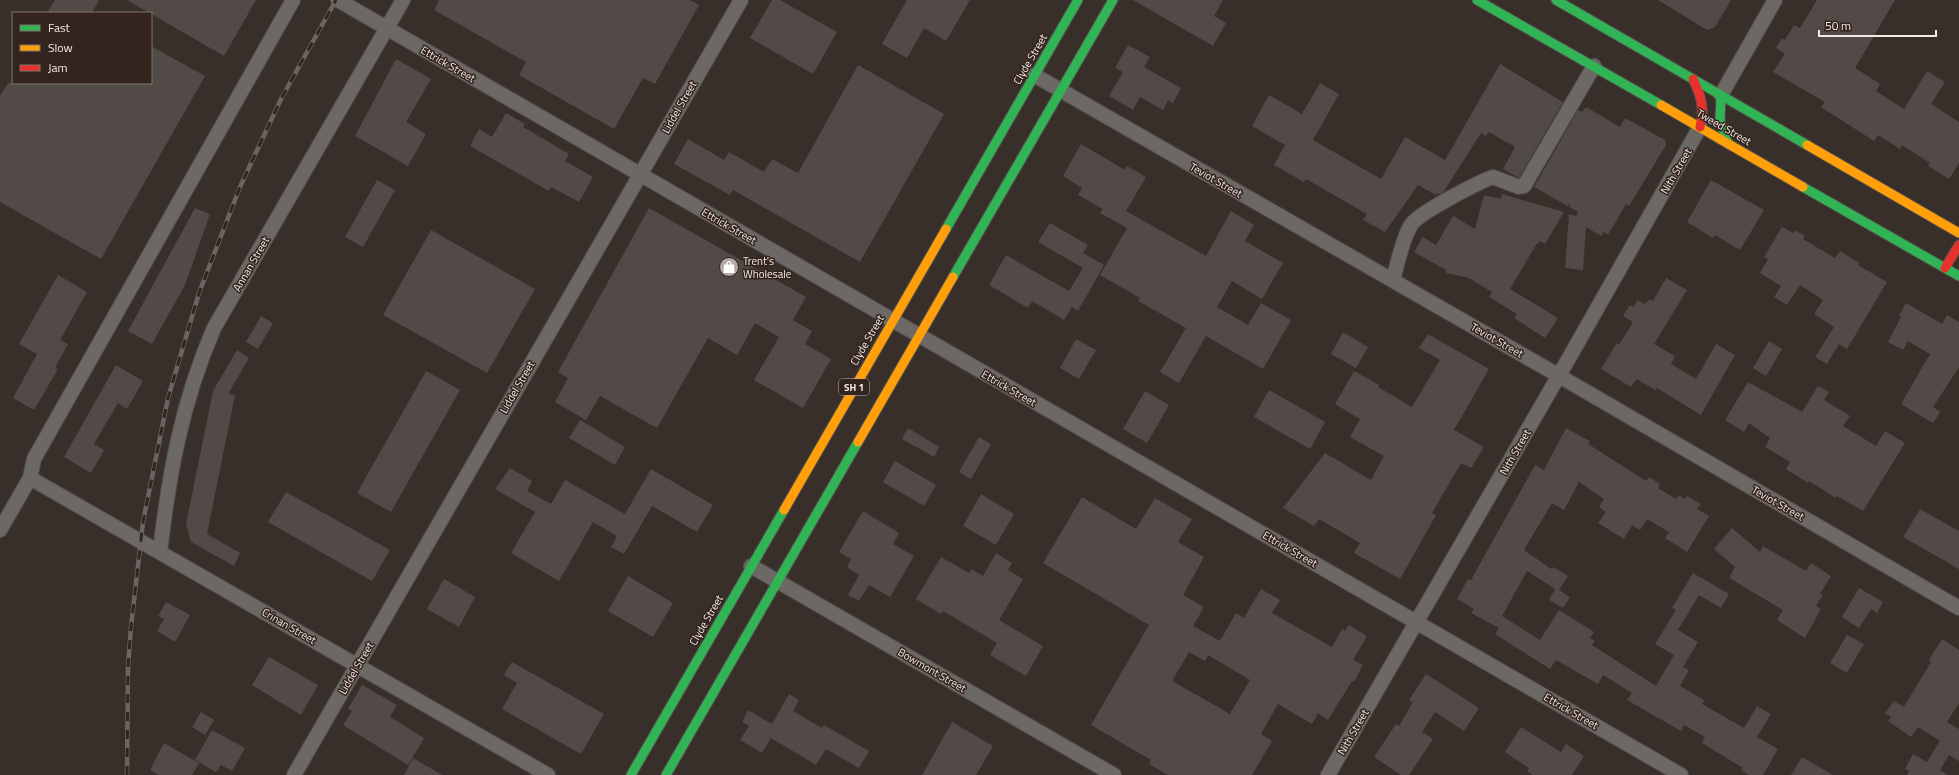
<svg xmlns="http://www.w3.org/2000/svg" width="1959" height="775" font-family="'Titillium Web',sans-serif">
<rect width="100%" height="100%" fill="#382f2b"/>
<g fill="#524a47" fill-rule="evenodd">
<path d="M55,0H99L92,13H47Z"/>
<path d="M127,0H256L224,56Z"/>
<path d="M439,0H690L699,5L655,84L643,78L614,129L519,75L526,62L434,10Z"/>
<path d="M772,0H780L837,32L813,74L750,38Z"/>
<path d="M907,0H970L946,41L924,28L907,58L882,44Z"/>
<path d="M1133,0H1223L1214,16L1226,23L1213,46Z"/>
<path d="M1658,0H1731L1715,27L1707,30Z"/>
<path d="M1817,0H1895L1855,68L1880,84L1876,91L1904,109L1927,71L1945,82L1931,104L1959,122V163L1949,179L1928,166L1930,163L1902,145L1900,149L1878,135L1874,141L1821,107L1825,102L1773,72L1785,54L1776,48L1782,38L1785,40L1794,25L1800,28Z"/>
<path d="M1128,45L1150,57L1144,67L1181,88L1173,103L1168,100L1163,110L1140,97L1133,110L1109,96L1123,72L1115,68Z"/>
<path d="M151,46L205,76L101,259L0,202V96L8,83H151Z"/>
<path d="M396,59L431,79L406,122L426,134L408,166L355,136Z"/>
<path d="M1500,64L1563,102L1519,178L1503,169L1515,147L1489,132L1486,136L1481,133L1444,191L1440,194L1437,193L1436,195L1418,185L1385,232L1363,220L1367,214L1306,179L1304,182L1274,165L1285,145L1252,126L1269,95L1302,114L1320,83L1339,94L1313,140L1381,179L1405,137L1445,160Z"/>
<path d="M858,65L944,114L860,262L733,190L730,195L674,164L688,139L724,160L729,152L764,172L772,159L798,173Z"/>
<path d="M1586,107L1620,127L1625,118L1665,140L1666,145L1629,206L1626,204L1608,235L1604,232L1601,236L1586,227L1583,270L1565,268L1569,214L1576,216L1578,212L1570,207V203L1568,206L1534,187L1578,110L1582,112Z"/>
<path d="M506,113L525,124L523,127L569,154L565,161L593,177L579,202L551,187L549,191L470,146L479,129L492,137Z"/>
<path d="M1081,144L1125,170L1127,166L1146,177L1126,211L1206,256L1231,211L1254,225L1245,241L1283,263L1262,299L1232,281L1217,307L1248,325L1261,303L1291,320L1263,369L1206,336L1179,383L1160,372L1186,328L1138,301L1140,298L1100,275L1127,228L1100,213L1103,209L1078,195L1082,188L1063,176Z"/>
<path d="M377,180L395,190L363,247L345,237Z"/>
<path d="M1711,180L1764,210L1740,250L1715,235L1713,238L1687,222Z"/>
<path d="M1502,194L1564,212L1545,244L1540,241L1538,244L1537,243L1510,289L1558,318L1545,338L1514,318L1517,314L1489,297L1492,292L1469,278L1446,273V270L1414,252L1423,237L1436,245L1453,216L1475,229L1484,195L1501,199Z"/>
<path d="M195,208L210,214L185,285L152,344L128,331Z"/>
<path d="M649,208L806,297L793,320L812,331L805,344L831,359L803,408L754,380L779,337L755,323L737,355L708,338L657,428L600,396L586,420L555,402L568,378L558,372Z"/>
<path d="M1050,223L1088,245L1083,253L1104,265L1078,311L1072,307L1064,320L1032,301L1028,308L989,285L1006,255L1069,291L1083,268L1038,242Z"/>
<path d="M1782,227L1793,233L1795,230L1805,236L1803,239L1835,258L1840,251L1859,263L1858,265L1887,282L1847,349L1839,344L1827,364L1815,357L1834,327L1814,314L1823,300L1800,285L1787,305L1774,297L1781,286L1760,273L1768,259L1764,257Z"/>
<path d="M431,230L535,289L487,373L383,315Z"/>
<path d="M58,275L87,292L60,340L68,344L55,368L58,369L34,410L13,398L37,354L19,344Z"/>
<path d="M1666,278L1687,290L1654,344L1675,356L1671,364L1696,379L1716,344L1735,355L1701,415L1657,388L1655,390L1637,379L1631,387L1601,369L1617,343L1619,345L1633,322L1623,316L1630,305L1633,307L1638,300L1645,304L1650,299L1653,301Z"/>
<path d="M1906,303L1942,324L1947,315L1959,322V367L1933,407L1940,412L1933,423L1901,404L1930,354L1908,341L1903,350L1888,342L1901,317L1899,316Z"/>
<path d="M261,316L273,323L258,349L246,342Z"/>
<path d="M1343,332L1368,347L1356,368L1331,354Z"/>
<path d="M1428,334L1489,369L1454,430L1484,447L1471,468L1461,463L1432,513L1436,515L1400,579L1354,553L1360,543L1319,519L1314,526L1283,508L1325,453L1371,480L1384,456L1350,437L1360,419L1335,404L1354,371L1379,385L1378,387L1412,407L1440,360L1419,348Z"/>
<path d="M1076,339L1096,350L1079,379L1060,368Z"/>
<path d="M1769,341L1782,349L1766,376L1753,368Z"/>
<path d="M237,350L249,358L228,394L235,395L207,534L240,553L234,566L191,542L186,524L213,391Z"/>
<path d="M116,365L143,381L127,409L118,403L94,444L104,450L91,473L64,457Z"/>
<path d="M426,371L460,390L391,512L357,493Z"/>
<path d="M1748,382L1802,412L1818,386L1829,392L1824,400L1850,416L1843,426L1876,446L1885,431L1905,443L1863,511L1837,496L1836,498L1809,481L1808,483L1786,469L1790,462L1765,447L1770,438L1749,423L1744,432L1725,420Z"/>
<path d="M1269,390L1325,422L1310,449L1254,417Z"/>
<path d="M1145,391L1169,405L1147,443L1123,429Z"/>
<path d="M580,420L625,447L615,465L569,438Z"/>
<path d="M908,428L939,447L934,457L902,439Z"/>
<path d="M1566,428L1590,441L1588,444L1646,481L1649,477L1660,484L1658,488L1676,499L1678,495L1685,499L1687,496L1701,504L1697,509L1709,516L1687,552L1665,538L1669,532L1647,519L1640,530L1632,525L1624,539L1598,523L1606,512L1599,507L1604,499L1579,482L1564,510L1552,503L1524,550L1551,569L1553,567L1568,576L1559,590L1570,597L1563,608L1549,600L1555,589L1527,571L1502,616L1540,640L1559,610L1594,632L1590,638L1595,641L1592,645L1656,686L1674,655L1655,644L1676,610L1672,608L1693,573L1729,594L1721,608L1699,595L1678,630L1698,642L1683,667L1689,670L1680,686L1704,700L1702,704L1744,728L1757,706L1771,714L1757,737L1778,749L1763,775H1749L1741,770L1743,768L1702,743L1705,737L1684,725L1681,731L1627,700L1632,693L1603,675L1598,684L1556,660L1550,669L1495,634L1499,628L1471,613L1474,609L1457,599L1468,579L1471,580L1535,465L1544,470Z"/>
<path d="M979,437L991,444L971,479L959,472Z"/>
<path d="M895,461L936,485L924,506L883,482Z"/>
<path d="M510,468L532,481L527,491L551,504L565,480L625,514L651,469L713,505L697,532L652,506L624,554L611,547L617,536L593,522L559,581L511,553L535,512L495,489Z"/>
<path d="M286,492L390,550L372,581L268,522Z"/>
<path d="M981,494L1014,514L996,545L963,526Z"/>
<path d="M1082,497L1136,529L1155,498L1192,519L1178,542L1204,557L1183,595L1204,607L1193,626L1220,641L1236,613L1244,618L1261,589L1280,600L1272,613L1332,647L1342,629L1345,631L1349,625L1367,636L1353,660L1363,665L1354,682L1352,681L1328,720L1318,713L1312,724L1278,704L1261,734L1272,741L1252,775H1168L1149,764L1151,760L1091,725L1149,625L1043,563ZM1189,652L1205,661L1208,655L1250,680L1230,714L1172,681Z"/>
<path d="M1920,509L1959,531V569L1903,537Z"/>
<path d="M863,511L899,533L893,544L914,556L890,597L869,585L859,601L848,595L859,575L847,567L851,559L839,552Z"/>
<path d="M1732,528L1760,552L1763,546L1806,571L1811,563L1831,576L1820,594L1823,595L1816,606L1821,609L1805,638L1777,620L1783,610L1729,578L1735,567L1714,549Z"/>
<path d="M996,553L1012,563L1008,570L1023,579L999,620L1043,646L1026,676L990,655L997,643L943,611L941,614L916,599L941,557L969,573L971,569L983,576Z"/>
<path d="M628,576L673,603L653,637L608,611Z"/>
<path d="M444,579L475,597L459,627L427,609Z"/>
<path d="M1859,588L1883,602L1877,613L1871,609L1859,628L1842,617Z"/>
<path d="M166,602L190,615L175,642L157,631L164,619L158,616Z"/>
<path d="M1847,635L1864,644L1847,673L1830,663Z"/>
<path d="M1942,639L1959,650V703L1947,722L1959,729V761L1949,755L1940,770L1948,775H1907L1909,771L1905,769L1913,754L1927,762L1940,741L1918,727L1911,737L1888,721L1891,717L1885,713L1894,701L1904,707L1931,662L1929,660Z"/>
<path d="M269,657L318,685L301,715L252,685Z"/>
<path d="M512,662L604,714L581,754L502,709L517,683L504,675Z"/>
<path d="M1426,674L1479,708L1464,731L1435,712L1422,732L1433,739L1409,775H1401L1374,757L1396,724L1399,726L1413,702L1409,700Z"/>
<path d="M362,685L397,705L390,717L424,738L408,765L343,725L352,711L348,709Z"/>
<path d="M789,694L799,700L793,711L822,728L824,725L869,751L859,768L826,749L816,765L771,738L762,753L740,740L749,726L742,722L748,710L772,724Z"/>
<path d="M201,712L214,720L205,735L192,727Z"/>
<path d="M952,722L993,746L976,775H922Z"/>
<path d="M1521,727L1561,752L1566,744L1584,756L1572,775H1533L1527,771L1529,768L1505,752Z"/>
<path d="M212,730L245,748L232,771L221,765L216,772L195,760Z"/>
<path d="M164,743L199,763L192,775H159L150,770Z"/>
<path d="M1802,757L1833,775H1791Z"/>
<path d="M413,758L442,775H404Z"/>
</g>
<g fill="none" stroke-linecap="round" stroke-linejoin="round">
<g stroke="#554e4a" stroke-width="16">
<g id="street">
<path d="M338,0L1681,775"/>
<path d="M1034,75L1542,366L1959,608"/>
<path d="M1721,95L1775,0"/>
<path d="M1393,280C1397,265 1403,237 1411,225C1418,213 1479,182 1493,177L1519,187L1524,186L1594,66"/>
<path d="M30,478L548,775"/>
<path d="M0,530L30,478L34,459L293,0"/>
<path d="M160,552C169,473 182,402 214,328L403,0"/>
<path d="M751,566L1114,775"/>
<path d="M294,775L741,0"/>
<path d="M1328,775L1569,358L1700,127"/>
</g>
</g>
<g stroke="#554e4a" stroke-width="11">
<g id="fast">
<path d="M1477,0L1661,105"/>
<path d="M1556,0L1807,145"/>
<path d="M1721,95L1720,120L1728,144"/>
<path d="M1803,187L1959,276"/>
<path d="M946,229L1078,0"/>
<path d="M953,277L1113,0"/>
<path d="M631,775L784,510"/>
<path d="M666,775L858,442"/>
</g>
</g>
<g stroke="#554e4a" stroke-width="11">
<g id="slow">
<path d="M1661,105L1803,187"/>
<path d="M1807,145L1959,233"/>
<path d="M858,442L953,277"/>
<path d="M784,510L946,229"/>
</g>
</g>
<g stroke="#554e4a" stroke-width="11">
<g id="jam">
<path d="M1693,79C1701,96 1705,108 1700,127"/>
<path d="M1945,268L1959,245"/>
</g>
</g>
<use href="#street" stroke="#6c6866" stroke-width="14"/>
<use href="#fast" stroke="#30b455" stroke-width="9"/>
<use href="#slow" stroke="#ff9f0a" stroke-width="9"/>
<use href="#jam" stroke="#e5322d" stroke-width="9"/>
<g stroke="#6b6561" stroke-width="4.5">
<path id="rail" d="M127,775L128,666L131,627L143,522L168,398L199,293L240,187L281,99L336,0"/>
</g>
<use href="#rail" stroke="#33241d" stroke-width="3" stroke-dasharray="9" stroke-linecap="butt"/>
</g>
<defs>
<g id="shop-disc" transform="scale(1)"><circle r="9.5" fill="#b3a9a5" stroke="#33241d"/><path d="M-5-2.5h2.3a2.7 3.5 0 0 1 5.4 0H5L5.5 6h-11ZM-1.5-2.5h3a1.5 2.3 0 0 0-3 0Z" fill="#fff"/></g>
</defs>
<g fill-rule="evenodd">
<use href="#shop-disc" x="729" y="267"/>
</g>
<g text-anchor="middle" dominant-baseline="central" stroke-width="3" stroke-linejoin="round" paint-order="stroke">
<rect fill="#33241d" stroke="#bbafaa" stroke-width="1" x="839" y="379" width="30" height="16" rx="3"/>
<g font-size="10" font-weight="bold" fill="#f5ebe6">
<text x="854" y="387">SH 1</text>
</g>
<g font-size="11" fill="#f5ebe6" stroke="#33241d">
<text transform="translate(1030 59) rotate(-60)">Clyde Street</text>
<text transform="translate(448 64) rotate(30)">Ettrick Street</text>
<text transform="translate(679 107) rotate(-60)">Liddel Street</text>
<text transform="translate(1724 127) rotate(30)">Tweed Street</text>
<text transform="translate(1676 171) rotate(-60)">Nith Street</text>
<text transform="translate(1216 180) rotate(30)">Teviot Street</text>
<text transform="translate(729 226) rotate(30)">Ettrick Street</text>
<text transform="translate(251 264) rotate(-60)">Annan Street</text>
<text transform="translate(867 340) rotate(-60)">Clyde Street</text>
<text transform="translate(1497 340) rotate(30)">Teviot Street</text>
<text transform="translate(517 387) rotate(-60)">Liddel Street</text>
<text transform="translate(1009 388) rotate(30)">Ettrick Street</text>
<text transform="translate(1515 452) rotate(-60)">Nith Street</text>
<text transform="translate(1778 503) rotate(30)">Teviot Street</text>
<text transform="translate(1290 549) rotate(30)">Ettrick Street</text>
<text transform="translate(706 620) rotate(-60)">Clyde Street</text>
<text transform="translate(289 626) rotate(30)">Crinan Street</text>
<text transform="translate(356 668) rotate(-60)">Liddel Street</text>
<text transform="translate(932 670) rotate(30)">Bowmont Street</text>
<text transform="translate(1571 711) rotate(30)">Ettrick Street</text>
<text transform="translate(1353 732) rotate(-60)">Nith Street</text>
</g>
<g font-size="11" fill="#f5ebe6" stroke="#33241d" text-anchor="start">
<text x="743" y="261">Trent's<tspan x="743" dy="13">Wholesale</tspan></text>
</g>
</g>
<rect x="12" y="12" width="140" height="72" fill="#33241d" stroke="#81746d"/>
<rect x="20" y="25" width="20" height="6" fill="#30b455" stroke="#81746d"/>
<text x="48" y="32" font-size="12" fill="#f5ebe6">Fast</text>
<rect x="20" y="45" width="20" height="6" fill="#ff9f0a" stroke="#81746d"/>
<text x="48" y="52" font-size="12" fill="#f5ebe6">Slow</text>
<rect x="20" y="65" width="20" height="6" fill="#e5322d" stroke="#81746d"/>
<text x="48" y="72" font-size="12" fill="#f5ebe6">Jam</text>
<path d="M1819 30v6h117v-6" fill="none" stroke="#f5ebe6" stroke-width="2"/>
<text x="1825" y="30" font-size="12" fill="#f5ebe6" stroke="#33241d" stroke-width="3" paint-order="stroke">50 m</text>
</svg>
